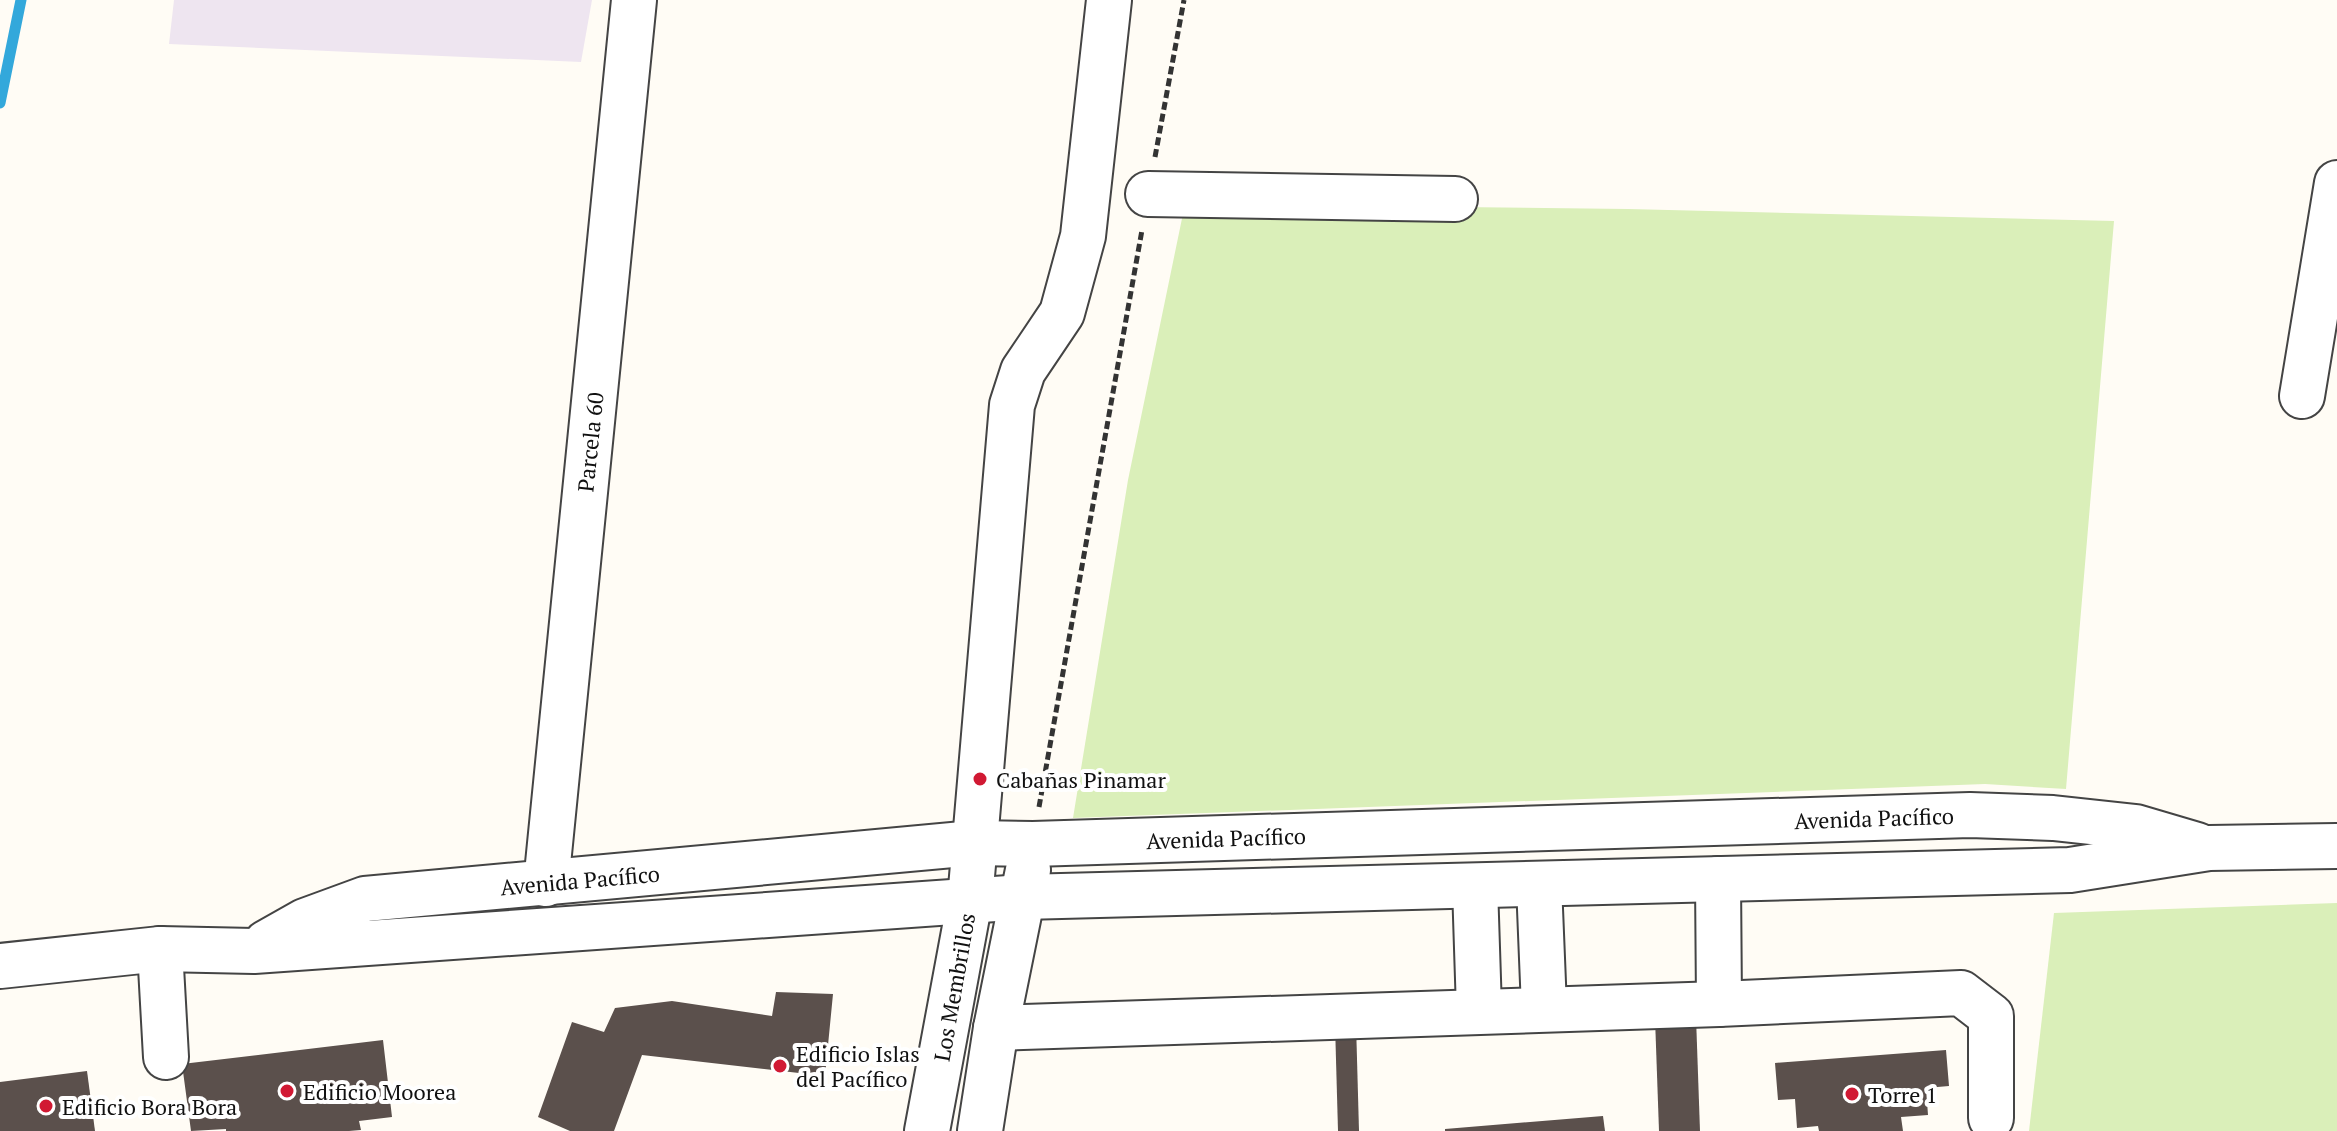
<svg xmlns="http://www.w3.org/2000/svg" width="2337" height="1131" font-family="'PT Serif',serif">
<rect width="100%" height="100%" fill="#fffcf5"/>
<path fill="#eee5f0" d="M174,0H592L581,62L169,44Z"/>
<g fill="#daefb9">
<path d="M1185,204L1628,209L2114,221L2066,789L1985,784L1073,818L1128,480Z"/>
<path d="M2337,903V1131H2029L2054,913Z"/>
</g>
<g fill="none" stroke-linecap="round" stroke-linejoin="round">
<path stroke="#33a8db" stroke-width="11" d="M0,103L21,0"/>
</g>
<g fill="#5b504c">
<path d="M776,992L833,994L825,1076L642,1055L614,1131H570L538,1117L572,1022L604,1032L615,1008L672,1001L772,1016Z"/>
<path d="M1696,1017L1700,1131H1659L1655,1018Z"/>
<path d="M1356,1023L1359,1131H1338L1335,1024Z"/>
<path d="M383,1040L392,1117L359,1121L361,1130L349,1131H226V1129L191,1131L182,1064Z"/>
<path d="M1946,1050L1949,1086L1926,1088L1928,1115L1901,1117L1903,1131H1819L1818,1126L1797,1128L1795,1099L1778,1100L1775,1063Z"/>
<path d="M87,1071L95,1131H0V1082Z"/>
<path d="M1603,1116L1605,1131H1445V1129Z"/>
</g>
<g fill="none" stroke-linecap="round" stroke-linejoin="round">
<g stroke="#444" stroke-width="48">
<g id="minor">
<path d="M1148,194L1455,199"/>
<path d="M2302,396L2337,183"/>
<path d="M1718,879L1719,1004"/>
<path d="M546,884L634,0"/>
<path d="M1539,884L1544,1008"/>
<path d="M1475,886L1479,1010"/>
<path d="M266,943L305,921L365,899L974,843L1033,844L1970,815L2053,818L2136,827L2197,845"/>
<path d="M160,949L166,1057"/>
<path d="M0,966L160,949L254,951L1023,897L2070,870L2209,848L2337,846"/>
<path d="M996,1028L1719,1004L1961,993L1991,1016V1118"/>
<path d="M927,1131L970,900L1012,405L1023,371L1062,313L1083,236L1109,0"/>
<path d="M980,1131L996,1028L1028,870"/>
</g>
</g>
<g stroke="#333" stroke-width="5" stroke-dasharray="8 4" stroke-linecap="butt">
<path d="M1155,157L1184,0"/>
<path d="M1039,807L1142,230"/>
</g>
<use href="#minor" stroke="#fff" stroke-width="44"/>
</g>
<g fill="#d11933" stroke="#fff" stroke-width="3">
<circle cx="980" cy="779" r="8"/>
<circle cx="780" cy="1066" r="8"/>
<circle cx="287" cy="1091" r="8"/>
<circle cx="1852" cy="1094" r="8"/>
<circle cx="46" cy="1106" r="8"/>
</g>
<g text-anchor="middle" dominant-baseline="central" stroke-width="8" stroke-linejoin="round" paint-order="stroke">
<g font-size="22" fill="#111" stroke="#fff">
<text transform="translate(590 442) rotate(-84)">Parcela 60</text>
<text transform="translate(1874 818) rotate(-2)">Avenida Pacífico</text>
<text transform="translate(1226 838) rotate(-2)">Avenida Pacífico</text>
<text transform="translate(580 880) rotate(-5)">Avenida Pacífico</text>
<text transform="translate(954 987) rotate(-80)">Los Membrillos</text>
</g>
<g font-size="22" fill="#111" stroke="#fff" text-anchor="start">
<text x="996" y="779">Cabañas Pinamar</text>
<text x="796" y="1053">Edificio Islas<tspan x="796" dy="25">del Pacífico</tspan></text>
<text x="303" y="1091">Edificio Moorea</text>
<text x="1868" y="1094">Torre 1</text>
<text x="62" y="1106">Edificio Bora Bora</text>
</g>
</g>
</svg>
